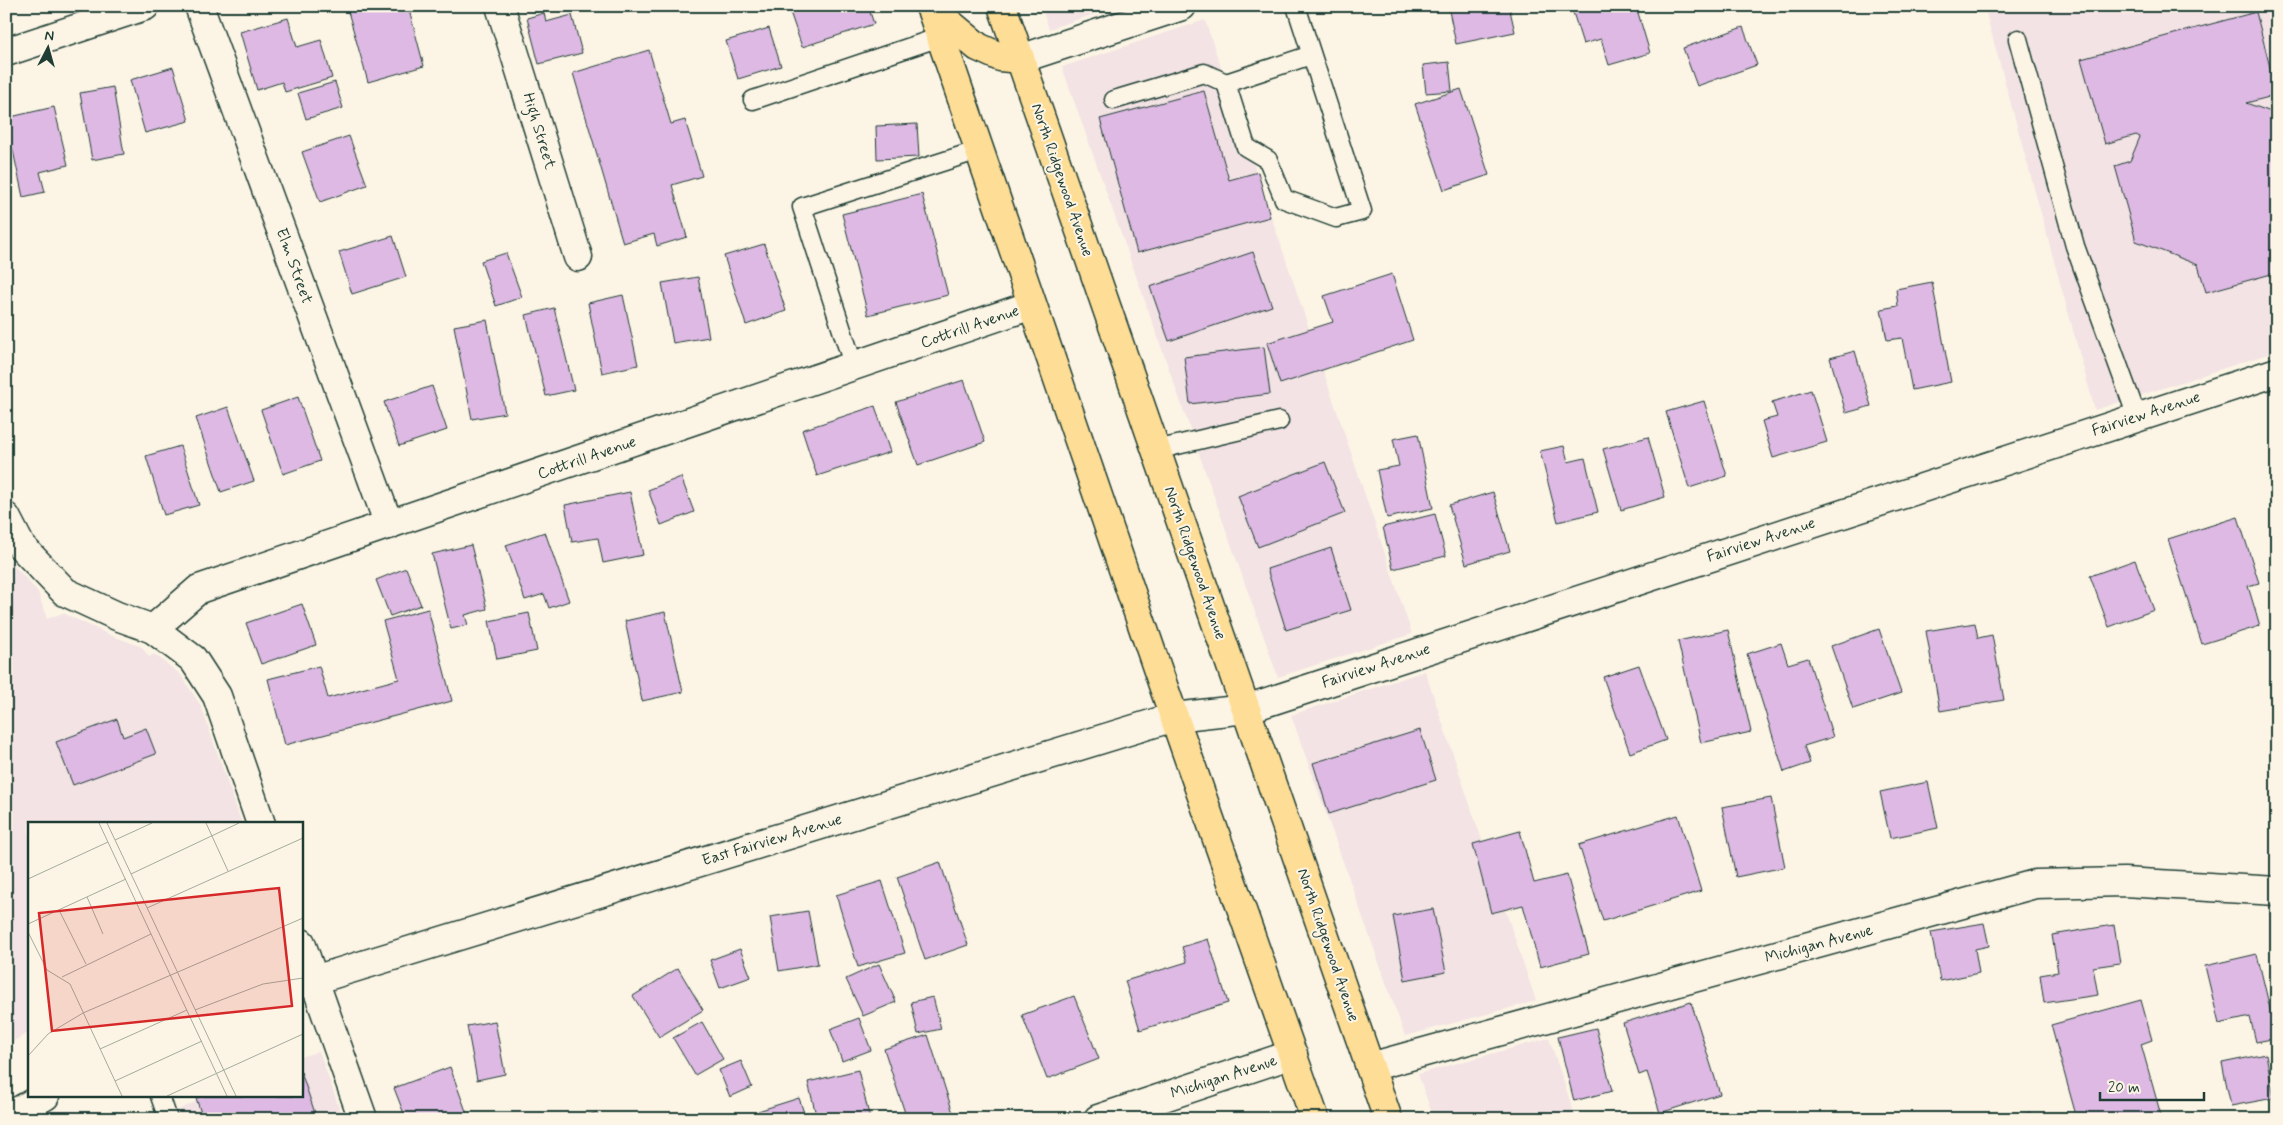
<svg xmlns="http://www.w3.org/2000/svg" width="2283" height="1125" font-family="Mynerve,sans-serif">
<rect width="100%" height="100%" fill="#fcf5e5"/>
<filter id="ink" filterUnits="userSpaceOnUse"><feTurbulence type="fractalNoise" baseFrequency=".02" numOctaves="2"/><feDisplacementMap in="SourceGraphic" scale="10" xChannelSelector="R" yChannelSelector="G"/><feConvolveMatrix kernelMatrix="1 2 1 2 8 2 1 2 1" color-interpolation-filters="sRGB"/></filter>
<g filter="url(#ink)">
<g fill="#f3e3e4">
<path d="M1041,6H1119L1049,29Z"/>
<path d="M1984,6H2277V351L2095,410Z"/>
<path d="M1205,20L1412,634L1278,677L1062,67Z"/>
<path d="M6,557L38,592L47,619L63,613L110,635L142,647L149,657L154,654L181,675L201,706L242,824H29V1032L6,1046Z"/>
<path d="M1425,671L1536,1001L1405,1036L1291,715Z"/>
<path d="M1549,1038L1576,1119H1434L1418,1074Z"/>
<path d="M319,1051L343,1119H159L208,1096H301V1057Z"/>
</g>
<g fill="#ddb9e3" stroke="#1f3d34">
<path d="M355,6H408L424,66L368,82L347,8Z"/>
<path d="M788,6H868L874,24L802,47Z"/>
<path d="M1448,6H1509L1515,32L1456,44Z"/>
<path d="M1571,6H1636L1650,53L1609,65L1601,39L1583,44Z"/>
<path d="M2256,12L2277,95L2246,103L2277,114V236L2270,254L2275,273L2206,292L2198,265L2136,241L2115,166L2130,161L2140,137L2136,135L2105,144L2081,59Z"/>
<path d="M544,13L546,22L572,15L582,53L539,64L527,18Z"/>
<path d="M288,18L297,47L321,40L332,78L285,92L282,82L257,90L240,32Z"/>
<path d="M1743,27L1757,65L1697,86L1683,48Z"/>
<path d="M769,28L781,66L738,79L726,41Z"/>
<path d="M649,50L671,124L685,120L702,176L672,185L687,237L657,246L654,234L623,243L573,73Z"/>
<path d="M1449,62L1452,91L1426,93L1423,65Z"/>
<path d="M173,67L189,121L145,133L130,80Z"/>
<path d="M335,82L343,108L306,119L298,93Z"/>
<path d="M113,87L124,154L92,160L80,93Z"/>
<path d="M1461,89L1489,175L1444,190L1415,104Z"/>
<path d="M1204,91L1229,180L1258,172L1270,217L1137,253L1100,119Z"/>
<path d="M54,107L68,165L40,172L45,192L23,197L6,118Z"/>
<path d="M917,124L919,157L877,159L876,126Z"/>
<path d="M349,136L367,185L320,202L302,152Z"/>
<path d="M922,194L948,295L868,315L842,214Z"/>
<path d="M393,236L406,277L352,294L339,252Z"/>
<path d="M764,244L786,311L746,325L724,256Z"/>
<path d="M1253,252L1272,306L1169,341L1150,287Z"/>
<path d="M506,253L522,297L496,306L481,261Z"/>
<path d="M1392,274L1413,340L1280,384L1267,343L1333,322L1324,296Z"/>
<path d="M698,277L709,337L673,343L662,283Z"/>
<path d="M1932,282L1951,382L1912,390L1902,338L1887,340L1881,309L1898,306L1896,289Z"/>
<path d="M623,295L638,365L602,373L588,303Z"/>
<path d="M554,308L574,390L546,396L526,315Z"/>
<path d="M487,320L505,413L472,419L454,326Z"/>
<path d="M1264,347L1270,394L1190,404L1184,357Z"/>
<path d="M1855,351L1871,406L1846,413L1830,358Z"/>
<path d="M964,380L985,442L918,465L896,402Z"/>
<path d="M432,386L447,430L399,446L384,402Z"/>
<path d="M1811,390L1827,442L1773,458L1762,421L1777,417L1772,402Z"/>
<path d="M298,397L320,461L283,474L261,410Z"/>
<path d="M1704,401L1727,476L1689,488L1666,412Z"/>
<path d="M875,406L890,452L817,476L802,430Z"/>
<path d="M228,407L254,481L221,492L196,418Z"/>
<path d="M1418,434L1433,508L1387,518L1377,470L1399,466L1393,439Z"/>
<path d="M1648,437L1665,497L1621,510L1603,449Z"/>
<path d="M180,446L199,505L164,515L146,456Z"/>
<path d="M1564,446L1568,462L1585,458L1598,512L1558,522L1540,451Z"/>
<path d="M1325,462L1345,513L1258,547L1238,496Z"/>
<path d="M681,477L694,512L661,525L648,490Z"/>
<path d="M630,492L643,555L603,563L598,538L572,542L565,505Z"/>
<path d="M1493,492L1510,551L1466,564L1449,505Z"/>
<path d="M1435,514L1446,556L1393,569L1383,527Z"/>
<path d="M2238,517L2259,583L2248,586L2260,626L2202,644L2168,539Z"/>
<path d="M545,532L569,601L549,608L544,594L525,600L506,545Z"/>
<path d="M471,545L487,609L465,615L468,625L451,629L432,554Z"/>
<path d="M1331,548L1351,610L1286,630L1267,569Z"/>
<path d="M2135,560L2154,610L2109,627L2090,576Z"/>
<path d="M406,568L421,605L390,616L376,580Z"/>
<path d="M302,604L316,645L261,664L246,623Z"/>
<path d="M428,609L452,701L285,745L268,679L319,666L328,698L399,679L383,621Z"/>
<path d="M665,612L683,692L642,701L625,621Z"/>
<path d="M529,613L537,651L497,659L489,621Z"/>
<path d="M1975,623L1978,638L1992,635L2004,700L1940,711L1926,631Z"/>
<path d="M1879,629L1901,693L1853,709L1831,646Z"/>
<path d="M1728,630L1751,732L1701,743L1678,641Z"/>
<path d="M1781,643L1788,664L1808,658L1833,737L1804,746L1810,763L1784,772L1747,654Z"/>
<path d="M1639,665L1666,740L1630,753L1603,677Z"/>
<path d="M117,719L123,737L146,728L156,754L73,785L56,742Z"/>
<path d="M1420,730L1436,780L1329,814L1313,763Z"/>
<path d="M1928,782L1938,828L1890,838L1880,792Z"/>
<path d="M1771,798L1785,867L1736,877L1722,807Z"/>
<path d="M1678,815L1701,891L1603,921L1579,845Z"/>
<path d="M1520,831L1534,883L1567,875L1589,954L1540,967L1523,905L1491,913L1473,844Z"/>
<path d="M940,862L968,945L925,960L897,877Z"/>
<path d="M882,881L905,953L858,967L836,895Z"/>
<path d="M1433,909L1446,972L1405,980L1393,916Z"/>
<path d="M808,911L818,964L779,971L770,917Z"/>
<path d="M1984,923L1989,946L1975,949L1979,973L1940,981L1931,932Z"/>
<path d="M2114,925L2120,963L2093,967L2098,995L2044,1003L2040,975L2058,972L2052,935Z"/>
<path d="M1208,939L1228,1003L1140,1030L1125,981L1187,962L1182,947Z"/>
<path d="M740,949L751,977L720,988L710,960Z"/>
<path d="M2257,954L2277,1038L2256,1042L2250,1017L2219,1024L2205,966Z"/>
<path d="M879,964L896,1002L863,1016L846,979Z"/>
<path d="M678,968L703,1010L659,1037L633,996Z"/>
<path d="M1074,996L1099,1059L1047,1079L1022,1015Z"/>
<path d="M933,997L941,1029L918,1034L911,1002Z"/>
<path d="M2141,1000L2152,1040L2141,1044L2162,1119H2077L2051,1025Z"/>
<path d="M1691,1002L1720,1094L1660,1113L1647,1072L1639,1075L1623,1023Z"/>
<path d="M859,1018L871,1050L842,1061L830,1029Z"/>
<path d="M495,1021L505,1074L477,1080L467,1026Z"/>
<path d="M702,1022L723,1059L695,1075L673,1038Z"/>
<path d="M1596,1028L1612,1091L1574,1101L1558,1037Z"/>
<path d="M928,1035L954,1116L947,1119H907L884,1049Z"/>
<path d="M2266,1054L2274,1098L2231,1106L2222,1063Z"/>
<path d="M741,1061L752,1087L730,1097L719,1070Z"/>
<path d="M450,1067L467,1114L454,1119H406L394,1088Z"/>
<path d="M858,1070L870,1119H817L808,1082Z"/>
<path d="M301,1072L317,1119H203L196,1098L202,1096H301Z"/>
<path d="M799,1098L806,1119H760L758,1111Z"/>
<path d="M597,1112L599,1119H578Z"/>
<path d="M1653,1112L1655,1119H1625Z"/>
<path d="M2030,1112L2032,1119H2008Z"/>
<path d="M2277,1114V1119H2258Z"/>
</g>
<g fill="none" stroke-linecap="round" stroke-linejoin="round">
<g stroke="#1f3d34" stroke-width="21">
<g id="lane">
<path d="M1296,6L1362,211L1336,218L1284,199L1268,160L1246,147L1226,83L1311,55"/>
<path d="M2018,39L2075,246L2137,417"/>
<path d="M753,100L940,37"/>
<path d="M1114,100L1204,73L1226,83"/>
<path d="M854,367L802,207L979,150"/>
<path d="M1156,450L1279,421"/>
<path d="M160,1096L168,1119"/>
</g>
</g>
<g stroke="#1f3d34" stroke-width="31">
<g id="street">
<path d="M199,6L389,525"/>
<path d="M500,6L578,257"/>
<path d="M6,52L145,6"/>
<path d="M1020,59L1182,6"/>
<path d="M153,629L199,589L1032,305"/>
<path d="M1370,1067L2035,884L2124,882L2277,891"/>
<path d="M1098,1119L1293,1054"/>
</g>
</g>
<g stroke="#1f3d34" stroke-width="31">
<g id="secondary">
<path d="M6,517L21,546L65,592L117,616L153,629L193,659L217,696L261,824"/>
<path d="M301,943L363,1119"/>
<path d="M301,984L1174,717L1246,709L2277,372"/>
<path d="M6,1118L45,1096"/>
</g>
</g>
<g stroke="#1f3d34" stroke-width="31">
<g id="primary">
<path d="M930,6L1157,668L1315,1119"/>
<path d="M1002,6L1388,1119"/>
<path d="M930,7L978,47L1000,57L1020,59"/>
</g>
</g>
<use href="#lane" stroke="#fcf5e5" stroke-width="18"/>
<use href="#street" stroke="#fcf5e5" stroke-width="28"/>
<use href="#secondary" stroke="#fcf5e5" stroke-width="28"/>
<use href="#primary" stroke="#fedd96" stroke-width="28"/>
</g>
</g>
<g text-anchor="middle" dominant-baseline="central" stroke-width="4" stroke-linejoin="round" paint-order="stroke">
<g font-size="16" fill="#1f3d34" stroke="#fcf5e5">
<text transform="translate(539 131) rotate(73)">High Street</text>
<text transform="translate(1062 180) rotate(71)">North Ridgewood Avenue</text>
<text transform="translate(294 266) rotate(70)">Elm Street</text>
<text transform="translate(970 327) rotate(-19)">Cottrill Avenue</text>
<text transform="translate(2146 414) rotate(-18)">Fairview Avenue</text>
<text transform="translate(587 458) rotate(-19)">Cottrill Avenue</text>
<text transform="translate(1761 540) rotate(-18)">Fairview Avenue</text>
<text transform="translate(1195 563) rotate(71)">North Ridgewood Avenue</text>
<text transform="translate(1376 666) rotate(-18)">Fairview Avenue</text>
<text transform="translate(772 840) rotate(-17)">East Fairview Avenue</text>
<text transform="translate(1819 944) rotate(-15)">Michigan Avenue</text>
<text transform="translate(1328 945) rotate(71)">North Ridgewood Avenue</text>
<text transform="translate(1224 1077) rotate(-18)">Michigan Avenue</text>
</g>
</g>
<g transform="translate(28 822)">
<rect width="275" height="275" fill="#fcf5e5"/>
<path fill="none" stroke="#a4ab9e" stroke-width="1" d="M71,1L199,274M79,1L208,274M178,1L200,49M87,18L124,1M103,52L211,1M0,57L80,20M59,75L75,112M119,86L275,16M31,88L58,142M0,102L98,57M0,110L19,148L42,162L94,274M34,155L123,112M167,188L235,162L275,156M72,227L159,188M0,234L20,212L55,191L275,96M87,259L174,219M139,274L275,212"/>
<path fill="#d62828" fill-opacity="0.15" stroke="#d62828" stroke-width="2.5" d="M251,66L264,184L24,209L11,91Z"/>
<rect width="275" height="275" fill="none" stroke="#1f3d34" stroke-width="2.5"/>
</g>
<rect width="2283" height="1125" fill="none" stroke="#fcf5e5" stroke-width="25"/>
<rect x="12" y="12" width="2258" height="1100" fill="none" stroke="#1f3d34" stroke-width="2" filter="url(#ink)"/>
<g transform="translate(48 48) rotate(6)" stroke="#fcf5e5" stroke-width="4" paint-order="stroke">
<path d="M0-4L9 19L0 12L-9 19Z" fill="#1f3d34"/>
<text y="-8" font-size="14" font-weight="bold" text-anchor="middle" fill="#1f3d34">N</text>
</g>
<path d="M2100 1092v8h104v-8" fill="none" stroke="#1f3d34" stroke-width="2.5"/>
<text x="2108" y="1092" font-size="15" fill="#1f3d34" stroke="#fcf5e5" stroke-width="4" paint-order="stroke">20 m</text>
</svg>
